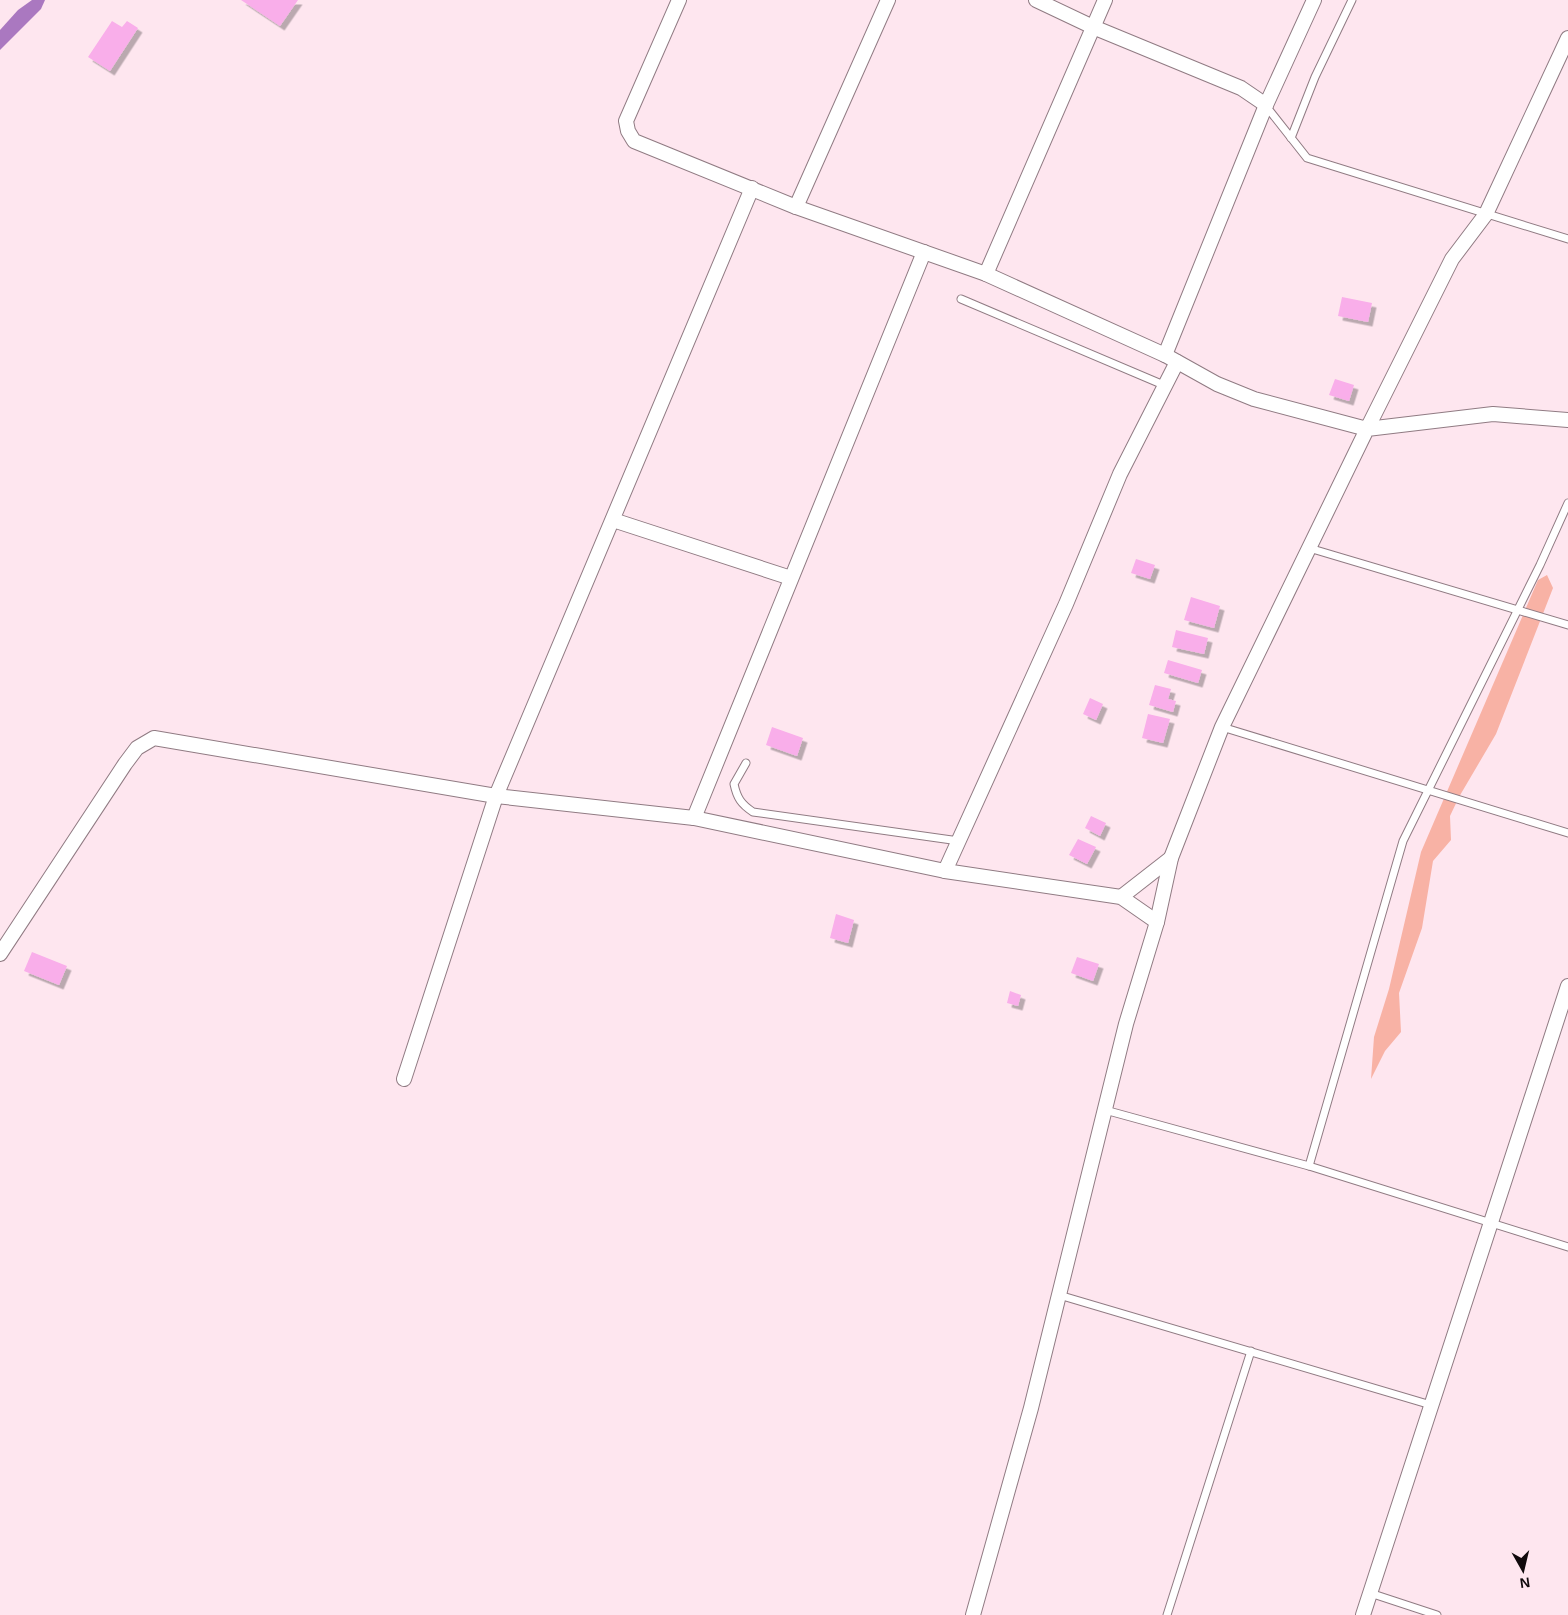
<svg xmlns="http://www.w3.org/2000/svg" width="1568" height="1615" font-family="Arial,sans-serif">
<defs>
<filter id="shadow"><feDropShadow dx="4.5" dy="4.5" stdDeviation="0" flood-color="#0004"/></filter>
</defs>
<rect width="100%" height="100%" fill="#fee6ef"/>
<path fill="#f8b2a5" d="M1547,575L1553,588L1496,734L1459,797L1450,816L1451,840L1433,861L1422,928L1399,993L1401,1032L1385,1051L1371,1079L1374,1037L1389,989L1421,852L1538,580Z"/>
<path fill="#aa78c0" d="M32,0H45L41,9L0,50V30L18,10Z"/>
<g fill="#f9aeea" filter="url(#shadow)">
<path d="M241,0H298L280,26Z"/>
<path d="M112,21L122,27L127,21L138,28L110,71L88,57Z"/>
<path d="M1342,297L1372,303L1368,322L1338,316Z"/>
<path d="M1335,379L1354,385L1349,401L1329,395Z"/>
<path d="M1136,559L1155,565L1150,579L1131,573Z"/>
<path d="M1191,597L1220,606L1214,628L1184,620Z"/>
<path d="M1176,630L1208,638L1204,654L1172,647Z"/>
<path d="M1168,660L1202,670L1198,683L1164,673Z"/>
<path d="M1155,685L1171,689L1168,699L1176,701L1173,712L1149,705Z"/>
<path d="M1090,698L1103,704L1096,720L1083,714Z"/>
<path d="M1148,714L1170,719L1163,743L1142,738Z"/>
<path d="M772,727L803,738L797,756L766,745Z"/>
<path d="M1091,816L1106,823L1100,836L1085,828Z"/>
<path d="M1078,839L1096,847L1087,864L1069,855Z"/>
<path d="M836,914L854,920L848,943L830,938Z"/>
<path d="M32,952L67,966L59,985L24,971Z"/>
<path d="M1077,957L1099,964L1093,981L1071,973Z"/>
<path d="M1010,991L1021,995L1018,1006L1007,1003Z"/>
</g>
<g fill="none" stroke-linecap="round" stroke-linejoin="round">
<g stroke="#907b83" stroke-width="9">
<g id="service">
<path d="M1266,106L1307,158L1568,239"/>
<path d="M1291,138L1315,77L1352,0"/>
<path d="M961,299L1166,386"/>
<path d="M1309,548L1568,625"/>
<path d="M1222,727L1568,833"/>
<path d="M746,763L734,784C737,798 741,804 753,812L959,841"/>
<path d="M1105,1110L1309,1166L1568,1247"/>
<path d="M1309,1166L1403,841L1540,565L1568,503"/>
<path d="M1059,1295L1431,1405"/>
<path d="M1370,1593L1437,1615"/>
<path d="M1167,1615L1251,1351"/>
</g>
</g>
<g stroke="#907b83" stroke-width="16">
<g id="minor">
<path d="M679,0L626,121L628,131L634,141L796,207L986,274L1165,355L1217,384L1254,399L1367,429L1452,259L1486,214L1568,38"/>
<path d="M1036,0L1093,27L1241,88L1266,105"/>
<path d="M796,207L888,0"/>
<path d="M986,274L1105,0"/>
<path d="M1165,355L1266,105L1314,0"/>
<path d="M613,520L791,578"/>
<path d="M694,818L924,252"/>
<path d="M945,871L1066,604L1120,474L1177,362"/>
<path d="M1121,897L1171,858"/>
<path d="M0,954L125,764L137,748L154,738L496,796L694,818L945,871L1121,897L1157,922"/>
<path d="M404,1079L496,796L752,188"/>
<path d="M973,1615L1031,1408L1126,1024L1157,922L1171,858L1222,727L1367,429L1493,414L1568,420"/>
<path d="M1363,1615L1568,986"/>
</g>
</g>
<use href="#service" stroke="#fff" stroke-width="7"/>
<use href="#minor" stroke="#fff" stroke-width="14"/>
</g>
<g transform="translate(1523 1570) rotate(172)" stroke="#fee6ef" stroke-width="4" paint-order="stroke">
<path d="M0-4L9 19L0 12L-9 19Z" fill="#10090c"/>
<text y="-8" font-size="14" font-weight="bold" text-anchor="middle" fill="#10090c">N</text>
</g>
</svg>
